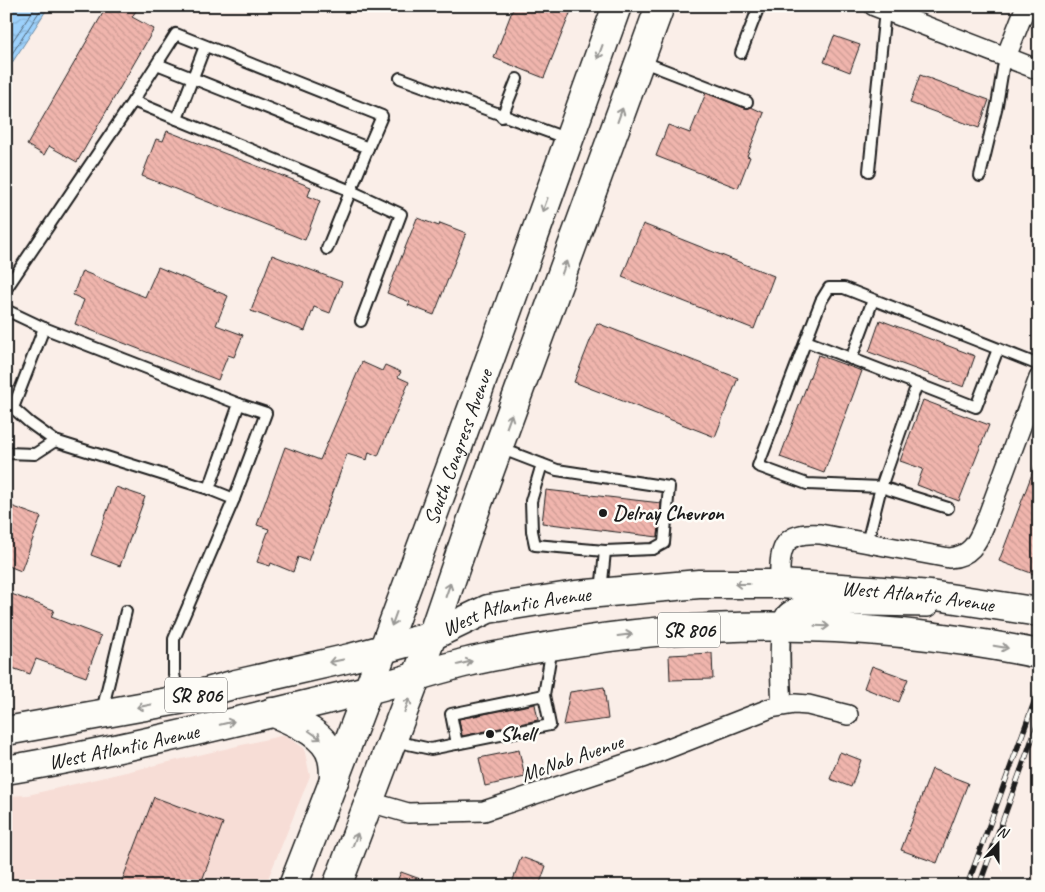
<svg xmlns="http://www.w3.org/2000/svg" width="1045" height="892" font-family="Caveat,sans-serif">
<defs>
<pattern id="water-waves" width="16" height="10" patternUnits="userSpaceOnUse" patternTransform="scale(1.25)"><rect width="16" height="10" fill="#9dd1fb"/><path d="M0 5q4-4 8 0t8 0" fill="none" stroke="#87b3d7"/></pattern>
<pattern id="building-back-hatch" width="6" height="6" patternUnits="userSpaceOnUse" patternTransform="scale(1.25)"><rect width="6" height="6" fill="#f0b5ad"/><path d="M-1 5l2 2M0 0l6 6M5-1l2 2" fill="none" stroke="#cd9b94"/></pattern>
</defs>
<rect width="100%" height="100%" fill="#faeee8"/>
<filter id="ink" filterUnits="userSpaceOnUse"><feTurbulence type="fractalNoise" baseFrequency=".02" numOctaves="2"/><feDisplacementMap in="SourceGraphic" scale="10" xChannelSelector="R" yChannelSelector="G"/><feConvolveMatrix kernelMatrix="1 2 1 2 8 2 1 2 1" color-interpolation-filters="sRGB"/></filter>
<g filter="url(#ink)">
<path fill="#f7ddd6" d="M284,735L304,748L310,776L265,886H6V796L28,795Z"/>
<path fill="url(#water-waves)" stroke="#6989a2" d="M6,6H49L6,72Z"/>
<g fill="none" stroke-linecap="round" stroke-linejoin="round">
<g stroke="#506475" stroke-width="1">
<path d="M6,51L36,6"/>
<path d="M6,63L43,6"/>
</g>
</g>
<g fill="url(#building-back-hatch)" stroke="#1c1c1c">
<path d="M107,6H139L132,17L154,29L77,162L49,146L44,155L27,145Z"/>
<path d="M514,6H573L544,78L494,58Z"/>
<path d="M834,36L860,45L850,72L824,62Z"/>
<path d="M920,75L989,100L979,128L910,103Z"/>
<path d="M706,93L745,108L751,107L764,113L747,156L750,157L738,188L656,156L668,125L690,133Z"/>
<path d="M167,131L311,187L308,196L320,201L305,240L142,176L156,139L163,141Z"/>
<path d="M417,218L439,226L440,223L466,233L434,315L408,305L410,302L387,293Z"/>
<path d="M643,224L774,276L754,329L622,277Z"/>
<path d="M272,255L342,282L330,313L314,307L305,331L251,311Z"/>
<path d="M158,267L228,296L216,325L243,335L234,357L228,355L218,380L75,324L84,300L73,295L82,271L145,297Z"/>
<path d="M880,320L975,356L964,387L869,352Z"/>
<path d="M597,323L738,378L715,437L574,382Z"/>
<path d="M818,355L862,371L824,473L780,457Z"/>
<path d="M362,362L382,371L385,365L401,372L398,377L409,382L378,456L369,452L367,460L347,454L308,561L298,557L293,572L271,563L270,566L257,562L269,529L257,525L285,447L320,460Z"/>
<path d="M923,400L989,425L959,501L917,485L923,469L900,461Z"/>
<path d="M1038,458H1039V576L999,561Z"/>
<path d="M116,487L145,497L120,566L91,555Z"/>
<path d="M546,490L661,503L658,537L542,523Z"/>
<path d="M6,504L41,517L21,571L6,565Z"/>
<path d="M6,592L54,610L51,617L101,636L86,677L36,659L30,674L6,666Z"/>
<path d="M712,653L713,679L670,680L669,655Z"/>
<path d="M872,666L908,679L899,702L864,688Z"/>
<path d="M604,687L608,719L563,725L570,692Z"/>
<path d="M535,704L538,720L462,736L459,719Z"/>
<path d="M519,750L525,777L485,786L479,758Z"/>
<path d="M840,752L861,760L851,787L830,779Z"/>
<path d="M932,769L968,783L937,863L901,850Z"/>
<path d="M154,797L223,823L200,886H120Z"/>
<path d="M521,857L546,866L539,886H511Z"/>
<path d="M401,872L434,884V886H395Z"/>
</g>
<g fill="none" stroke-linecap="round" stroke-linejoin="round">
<g stroke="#1c1c1c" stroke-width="14">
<g id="lane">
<path d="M741,53L759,6"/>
<path d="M641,61L747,102"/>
<path d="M400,78L568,139"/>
<path d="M133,101L351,191L401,214L361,321"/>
<path d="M502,117L517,79"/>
<path d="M177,119L205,46"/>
<path d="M869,171L885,10"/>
<path d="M980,176L997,105L1003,68L1006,57"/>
<path d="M327,249L368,148"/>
<path d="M6,289L133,101L176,34L382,116L368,148L157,64"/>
<path d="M6,310L44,328L239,404L209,489L234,499L174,639V674L179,699"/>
<path d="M44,328L13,408L30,423L55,441L209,489"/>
<path d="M806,341L917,384L881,487L867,543"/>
<path d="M851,359L873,300"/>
<path d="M917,384L976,407L998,349"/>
<path d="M500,448L557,470L669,487L664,543L653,549L605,551L535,545L532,531L531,501L542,464"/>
<path d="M6,453L35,454L55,441"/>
<path d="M234,499L266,413L239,404"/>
<path d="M948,508L881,487L807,484L758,466L821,301L829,288H844L1039,365"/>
<path d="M601,592L605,551"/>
<path d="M544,695L552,647"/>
<path d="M102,711L126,611"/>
<path d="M394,741L431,749L550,725L544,695L451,714L457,744"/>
</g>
</g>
<g stroke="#1c1c1c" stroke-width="22">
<g id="street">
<path d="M874,6L1039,70"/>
<path d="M1006,57L1026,6"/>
<path d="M780,584C779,551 780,531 820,534L949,558C970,557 977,543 984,526L1039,378"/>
<path d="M782,705C781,689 777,627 785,616C789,609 798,608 805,605L928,607"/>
<path d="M370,802L408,813L484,811L646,757L771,708L795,704L808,705L848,715"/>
</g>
</g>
<g stroke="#1c1c1c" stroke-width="31">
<g id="secondary">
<path id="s1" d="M293,886C407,595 511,300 617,6"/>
<path d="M337,886L432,636L471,522L660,6"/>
</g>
</g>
<g stroke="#1c1c1c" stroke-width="31">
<g id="primary">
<path d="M272,712C292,721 326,733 332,758C334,765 334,773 334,781"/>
<path id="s2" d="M6,731L179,700L236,684L350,658L432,636L488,609L576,595L699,584H780L871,590L930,595L1039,612"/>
<path id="s3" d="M6,770C128,749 247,719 367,690C401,682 434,670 468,662C496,655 524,651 551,646C713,617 878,621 1039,654"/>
</g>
</g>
<use href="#lane" stroke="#fdfcf7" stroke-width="10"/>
<use href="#street" stroke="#fdfcf7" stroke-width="19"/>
<use href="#secondary" stroke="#fdfcf7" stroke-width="28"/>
<use href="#primary" stroke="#fdfcf7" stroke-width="28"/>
<g stroke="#1c1c1c" stroke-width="5.5">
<g id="rail">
<path d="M967,886L1039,689"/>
<path d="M979,886L1039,720"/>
</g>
</g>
<use href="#rail" stroke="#fdfcf7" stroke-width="4" stroke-dasharray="11" stroke-linecap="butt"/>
</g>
<defs><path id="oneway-shaft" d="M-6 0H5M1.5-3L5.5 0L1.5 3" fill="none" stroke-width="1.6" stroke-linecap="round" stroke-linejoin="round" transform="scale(1.25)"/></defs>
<g stroke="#989794">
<use href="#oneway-shaft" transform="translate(600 52) rotate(110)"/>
<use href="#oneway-shaft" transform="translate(620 115) rotate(-70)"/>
<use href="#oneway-shaft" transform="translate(545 205) rotate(110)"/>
<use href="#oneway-shaft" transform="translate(564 268) rotate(-70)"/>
<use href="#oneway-shaft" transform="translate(509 421) rotate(-70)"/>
<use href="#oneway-shaft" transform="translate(742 584) rotate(-180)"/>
<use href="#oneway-shaft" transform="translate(448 590) rotate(-71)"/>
<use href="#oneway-shaft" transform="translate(394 619) rotate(110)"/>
<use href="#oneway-shaft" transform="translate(822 626) rotate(2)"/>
<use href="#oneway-shaft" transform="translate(625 635) rotate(-7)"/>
<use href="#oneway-shaft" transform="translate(1001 647) rotate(10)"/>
<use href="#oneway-shaft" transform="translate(336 661) rotate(169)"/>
<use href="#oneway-shaft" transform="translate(465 663) rotate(-14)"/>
<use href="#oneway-shaft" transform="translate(407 705) rotate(-70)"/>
<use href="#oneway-shaft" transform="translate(144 706) rotate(169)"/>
<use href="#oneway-shaft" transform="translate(227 723) rotate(-14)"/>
<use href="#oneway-shaft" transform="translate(315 735) rotate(35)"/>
<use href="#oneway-shaft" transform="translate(355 840) rotate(-69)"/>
</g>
</g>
<g fill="#1c1c1c" stroke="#fdfcf7" stroke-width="2">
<circle cx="603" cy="513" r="5"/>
<circle cx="490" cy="734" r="5"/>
</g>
<g text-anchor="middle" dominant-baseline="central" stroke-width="5" stroke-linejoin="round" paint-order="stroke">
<g fill="#fdfcf7" stroke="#605f5e" stroke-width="1">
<rect x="658" y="612.5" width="62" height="35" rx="4"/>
<rect x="165" y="677.5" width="62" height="35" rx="4"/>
</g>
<g font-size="20" font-weight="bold" fill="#1c1c1c">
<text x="689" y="630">SR 806</text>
<text x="196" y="695">SR 806</text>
</g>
<g font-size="21" fill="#1c1c1c" stroke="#fdfcf7">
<text stroke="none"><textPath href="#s1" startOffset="469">South Congress Avenue</textPath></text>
<text stroke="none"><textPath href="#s2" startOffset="931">West Atlantic Avenue</textPath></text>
<text stroke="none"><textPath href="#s2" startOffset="526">West Atlantic Avenue</textPath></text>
<text stroke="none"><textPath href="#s3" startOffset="120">West Atlantic Avenue</textPath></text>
<text transform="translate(572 758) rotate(-19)">McNab Avenue</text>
</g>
<g font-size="21" font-weight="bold" fill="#1c1c1c" stroke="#fdfcf7" text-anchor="start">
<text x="613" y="513">Delray Chevron</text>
<text x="500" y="734">Shell</text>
</g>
</g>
<rect width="1045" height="892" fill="none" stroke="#fdfcf7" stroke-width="25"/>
<rect x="12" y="12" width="1020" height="867" fill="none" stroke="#1c1c1c" stroke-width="2" filter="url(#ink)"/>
<g transform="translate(998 844) rotate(21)" stroke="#fdfcf7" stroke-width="4" paint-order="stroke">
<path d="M0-4L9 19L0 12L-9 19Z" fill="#1c1c1c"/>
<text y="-8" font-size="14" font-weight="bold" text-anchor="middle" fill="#1c1c1c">N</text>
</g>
</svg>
